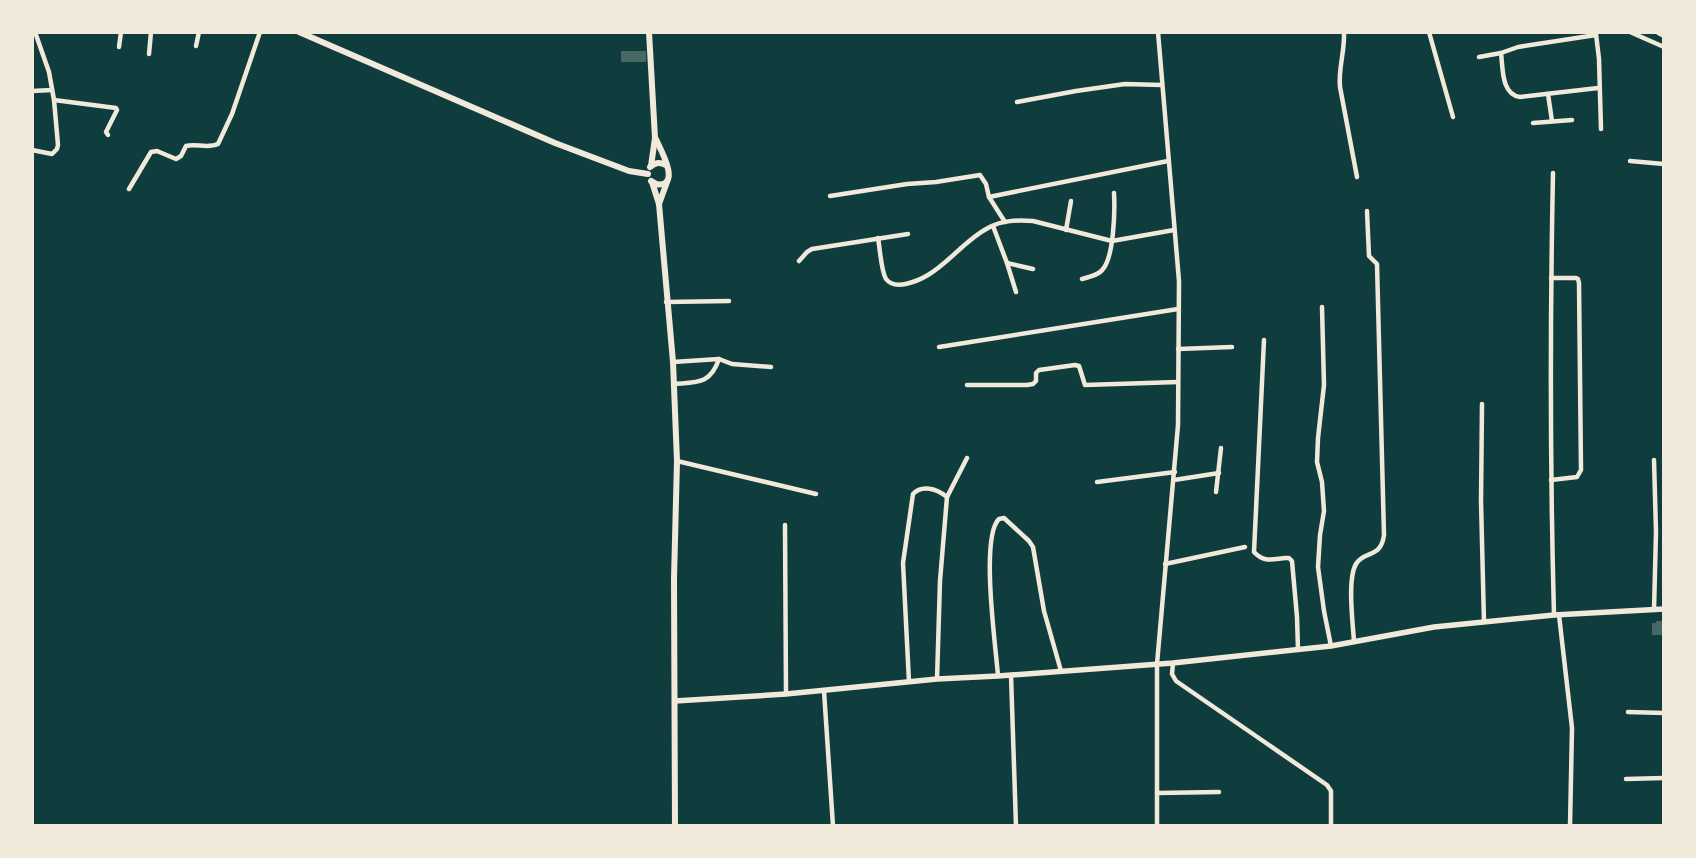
<svg xmlns="http://www.w3.org/2000/svg" width="1696" height="858" font-family="Karla,sans-serif">
<rect width="100%" height="100%" fill="#0f3d3e"/>
<g fill="#486865">
<rect x="621" y="51" width="25" height="11"/>
<path d="M1656,621H1664V635H1652V623H1656Z"/>
</g>
<g fill="none" stroke-linecap="round" stroke-linejoin="round">
<g stroke="#f1e9da" stroke-width="4.5">
<path d="M1344,32C1345,51 1338,69 1340,87L1357,177"/>
<path d="M1429,32L1453,117"/>
<path d="M1630,32L1664,47"/>
<path d="M1596,34L1599,59L1601,129"/>
<path d="M196,46L199,32"/>
<path d="M119,47L121,32"/>
<path d="M1501,53C1503,68 1501,94 1520,97L1598,88"/>
<path d="M149,54L151,32"/>
<path d="M1479,57L1501,53L1518,47L1596,35"/>
<path d="M32,91L52,90"/>
<path d="M1548,94L1552,121"/>
<path d="M54,100L116,108L117,110L106,132L108,135"/>
<path d="M1017,102L1076,91L1125,84L1162,85"/>
<path d="M1533,123L1572,120"/>
<path d="M32,150L52,154L57,149L58,145L54,100L49,72L35,32"/>
<path d="M1630,161L1664,164"/>
<path d="M1553,173C1550,321 1550,468 1554,615"/>
<path d="M129,189L151,152L157,151L176,159L181,156L186,146C196,143 207,149 218,144L232,114L260,32"/>
<path d="M830,196L907,184L936,182L980,175L986,184L989,197L1005,222"/>
<path d="M989,197L1168,161"/>
<path d="M993,226L1007,263L1016,292"/>
<path d="M1066,230L1071,201"/>
<path d="M878,238C880,248 881,271 886,279C895,291 918,281 928,275C950,262 965,240 988,228C1002,220 1017,220 1033,221L1112,241L1174,230"/>
<path d="M799,261L807,252L812,249L908,234"/>
<path d="M1007,263L1033,269"/>
<path d="M1082,279C1089,277 1099,275 1103,269C1114,256 1115,210 1114,193"/>
<path d="M666,302L729,301"/>
<path d="M1322,307L1324,385L1318,438L1317,462L1322,482L1324,511L1320,535L1318,567L1324,611L1331,646"/>
<path d="M1264,340L1254,552C1264,563 1273,559 1286,558H1289L1292,561L1297,617L1298,650"/>
<path d="M939,347L1178,309"/>
<path d="M1178,349L1232,347"/>
<path d="M673,362L719,359L732,364L771,367"/>
<path d="M673,384C697,382 710,385 719,359"/>
<path d="M967,385H1027L1033,384L1036,381V373L1039,370L1075,365L1079,366L1085,385L1178,382"/>
<path d="M1482,404L1481,501L1484,622"/>
<path d="M677,461L816,494"/>
<path d="M1174,480L1219,473"/>
<path d="M1551,480L1577,477L1581,470L1579,283L1578,279L1576,278H1551"/>
<path d="M1097,482L1175,472"/>
<path d="M1216,492L1221,448"/>
<path d="M785,525L786,694"/>
<path d="M1165,564L1245,547"/>
<path d="M1654,610L1656,532L1654,460"/>
<path d="M1559,615L1572,728L1570,826"/>
<path d="M1354,642C1353,624 1347,579 1356,564C1364,550 1381,559 1384,535L1377,264L1369,256L1367,211"/>
<path d="M1173,663L1172,674L1176,681L1327,785L1331,791V826"/>
<path d="M1011,675L1016,826"/>
<path d="M998,676C996,648 980,537 999,519L1004,518L1029,541L1033,547L1044,611L1061,671"/>
<path d="M937,679L940,581L947,497L967,458"/>
<path d="M909,682L903,563L913,494C922,484 937,489 947,497"/>
<path d="M824,691L833,826"/>
<path d="M1628,712L1664,713"/>
<path d="M1626,779L1664,778"/>
<path d="M1157,793L1219,792"/>
<path d="M1157,826V664L1178,425L1179,281L1158,32"/>
</g>
<path stroke="#f1e9da" stroke-width="5.5" d="M675,701L786,694L937,679L998,676L1173,663L1331,646L1434,627L1554,615L1664,609"/>
<g stroke="#f1e9da" stroke-width="6">
<path d="M299,32L555,143L629,171L648,174"/>
<path d="M649,32L655,138L651,166"/>
<path d="M650,167C656,162 660,162 666,165"/>
<path d="M651,181C655,184 660,186 665,183C676,176 660,149 656,139"/>
<path d="M652,182L659,204L673,362L677,461L674,579L675,826"/>
<path d="M659,204L667,182"/>
</g>
<path stroke="#f1e9da" stroke-width="8" d="M1660,32L1664,34"/>
</g>
<rect width="1696" height="858" fill="none" stroke="#f1e9da" stroke-width="68"/>
</svg>
